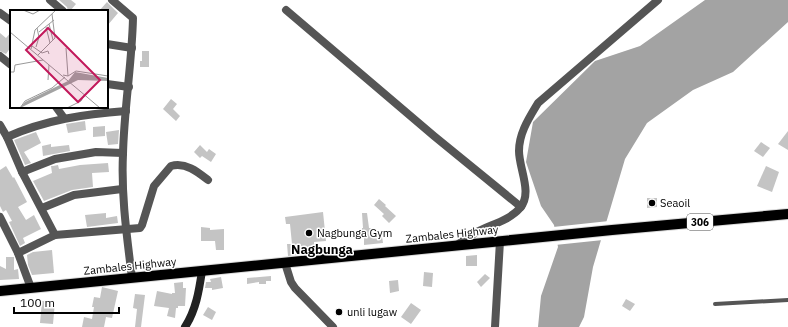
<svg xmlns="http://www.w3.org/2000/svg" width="788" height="327" font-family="'IBM Plex Sans',sans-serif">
<rect width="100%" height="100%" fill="#fff"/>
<path fill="#a3a3a3" d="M705,0H788V22L733,72L693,90L647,123L625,159L593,267L584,317L579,327H538L541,296L558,247L554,225L541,206L526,162L533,122L595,61L640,46Z"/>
<path fill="#fff" d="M609,221L603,240L555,245L553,227Z"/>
<g fill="#c4c4c4">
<path d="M59,0H71L76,4L70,11H68L67,7Z"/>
<path d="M107,2L118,13L107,26V11H99Z"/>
<path d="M11,32V47L6,54L0,51V33L6,38Z"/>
<path d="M142,51H149V67H140V61H142Z"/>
<path d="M171,99L177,104L173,109L180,116L176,121L163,109Z"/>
<path d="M85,121L86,130L68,133L66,124Z"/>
<path d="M105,126V136L93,137V127Z"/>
<path d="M119,130L118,144L108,145L106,132Z"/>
<path d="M788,131V150L778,144Z"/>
<path d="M36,132L41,143L24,152L31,163L25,165L14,140Z"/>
<path d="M761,142L770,148L763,157L754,151Z"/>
<path d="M51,144V147L69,145L70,151L43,156L42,146Z"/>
<path d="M200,145L207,152L209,149L216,154L211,162L202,156L200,158L194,152Z"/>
<path d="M108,163L109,172L92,173L93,187L72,190L44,201L33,181L52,173L51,166H53L58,165L59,169L80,165Z"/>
<path d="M6,166L13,178L14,177L27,202L18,207L26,220L34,215L41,229L23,238L25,243L20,246L9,222L12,221L6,210L3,212L0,206V170Z"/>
<path d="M766,166L779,172L772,192L757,186Z"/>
<path d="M647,198H657V207L647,208Z"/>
<path d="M379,199L386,205L385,206L396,216L389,223L382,216L384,214L374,205Z"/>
<path d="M323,212L326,241L314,242L315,253L288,256L287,244H292L290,224H286L285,217Z"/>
<path d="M106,213V218L117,216L118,223L87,227L85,215Z"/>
<path d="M362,213H367L369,228H371V237L382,236L383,243L364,245V234L362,235V228H363Z"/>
<path d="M201,227L210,228V230L224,229V250H216L215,241H201Z"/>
<path d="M52,250L54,273L32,275L28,265L27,255L33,252Z"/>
<path d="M477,255V266H466V256Z"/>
<path d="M6,257H14V270L18,269L19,279L0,280V266L6,269Z"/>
<path d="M424,272L433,273L432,287L423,286Z"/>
<path d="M485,274L490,278L481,287L477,282Z"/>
<path d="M271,276V281H266V284H259V282L247,284V278Z"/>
<path d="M221,277L223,288L212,290V288H205L206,282H211L210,279Z"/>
<path d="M398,280L399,291L390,293L389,281Z"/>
<path d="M183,282V288H186L185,306H178V308H176L175,318L167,316L169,308L154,306L157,291L172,294V293H175L174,283Z"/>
<path d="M102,287L118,291L112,318L106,317L104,327H82L84,317L92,319L94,307H92L94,297L100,298Z"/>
<path d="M135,294L145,295L141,327H135L137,309L133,308Z"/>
<path d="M626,299L635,304L630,311L622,306Z"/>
<path d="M42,301L55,302L53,324L40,323Z"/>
<path d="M411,303L421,310L411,324L401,317Z"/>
<path d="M208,307L216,312L212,320L203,315Z"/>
</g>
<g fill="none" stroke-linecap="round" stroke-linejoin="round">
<g stroke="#dbdbdb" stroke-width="12">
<path id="primary" d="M0,291L612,230L788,214"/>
</g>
<path stroke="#555" stroke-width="4" d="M715,304L788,300"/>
<g stroke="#555" stroke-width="8">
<path d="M50,0L63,11"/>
<path d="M112,0L133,18C132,63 124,109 123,154C121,196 127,237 132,278"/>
<path d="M286,10L434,136L521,207"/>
<path d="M0,13L11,21"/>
<path d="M107,44L132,48"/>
<path d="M0,56L11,65"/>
<path d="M107,84L129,87"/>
<path d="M56,107L64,118"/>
<path d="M0,125L7,137L22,172L55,235"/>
<path d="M7,137C45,120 84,114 126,111"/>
<path d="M22,172L55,159L96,152L123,153"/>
<path d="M42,208L74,195L122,189"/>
<path d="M0,217L18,253L31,288"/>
<path d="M457,245C463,241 468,237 475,233C489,225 509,221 520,208C533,193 519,169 519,151C519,133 529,118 538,103L658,0"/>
<path d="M18,253L55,235L140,228L142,225L154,186L171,166C186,162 198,172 208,180"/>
<path d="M285,263L291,282L295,288L333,327"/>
<path d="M495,327L500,241"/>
</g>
<path stroke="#222" stroke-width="8" d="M185,327C196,310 199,291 202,271"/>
<use href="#primary" stroke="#000" stroke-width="10"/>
</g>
<g fill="#000" stroke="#fff" stroke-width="1.5">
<circle cx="652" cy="203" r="4"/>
<circle cx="309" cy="233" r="4"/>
<circle cx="339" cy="312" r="4"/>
</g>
<g text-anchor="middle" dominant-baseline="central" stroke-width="3" stroke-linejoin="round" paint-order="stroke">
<rect fill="#fff" stroke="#4c4c4c" stroke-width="1" x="687" y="214" width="26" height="16" rx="3"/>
<g font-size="10" font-weight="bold" fill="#000">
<text x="700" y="222">306</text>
</g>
<g font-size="11" fill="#000" stroke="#fff" text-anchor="start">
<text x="660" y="203">Seaoil</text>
<text x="317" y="233">Nagbunga Gym</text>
<text x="347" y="312">unli lugaw</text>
</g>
<g font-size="11" fill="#000" stroke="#fff">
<text transform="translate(452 234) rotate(-6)">Zambales Highway</text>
<text transform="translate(130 266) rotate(-6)">Zambales Highway</text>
</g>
<g font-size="13" font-weight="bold" fill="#000" stroke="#fff">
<text x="322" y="249">Nagbunga</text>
</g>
</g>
<g transform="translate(10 10)">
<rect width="98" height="98" fill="#fff"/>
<path d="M65,62L98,68V71L68,70L10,98L15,92L58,71Z" fill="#a3a3a3"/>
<path fill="none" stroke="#999" stroke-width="1" d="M13,0L23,4L30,0M39,14L43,30M36,17L40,33M0,22L90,98M29,22L44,10M22,36L32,43L38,41L39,44M26,37L29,27L27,18M56,38L58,66M21,39L25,20L46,0M28,45L45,28L42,4M0,62H4L5,55L33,50M53,65L58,66L66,61L98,66M38,70L39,55M10,98L15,91L42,78L55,67M57,98L71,91L75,84"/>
<path fill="#c2185b" fill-opacity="0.15" stroke="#c2185b" stroke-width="2" d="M38,18L90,70L68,92L16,40Z"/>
<rect width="98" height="98" fill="none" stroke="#000" stroke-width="2"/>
</g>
<path d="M14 307v6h105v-6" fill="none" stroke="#000000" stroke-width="2"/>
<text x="20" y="307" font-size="12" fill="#000000" stroke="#ffffff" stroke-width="3" paint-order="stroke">100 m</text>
</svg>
